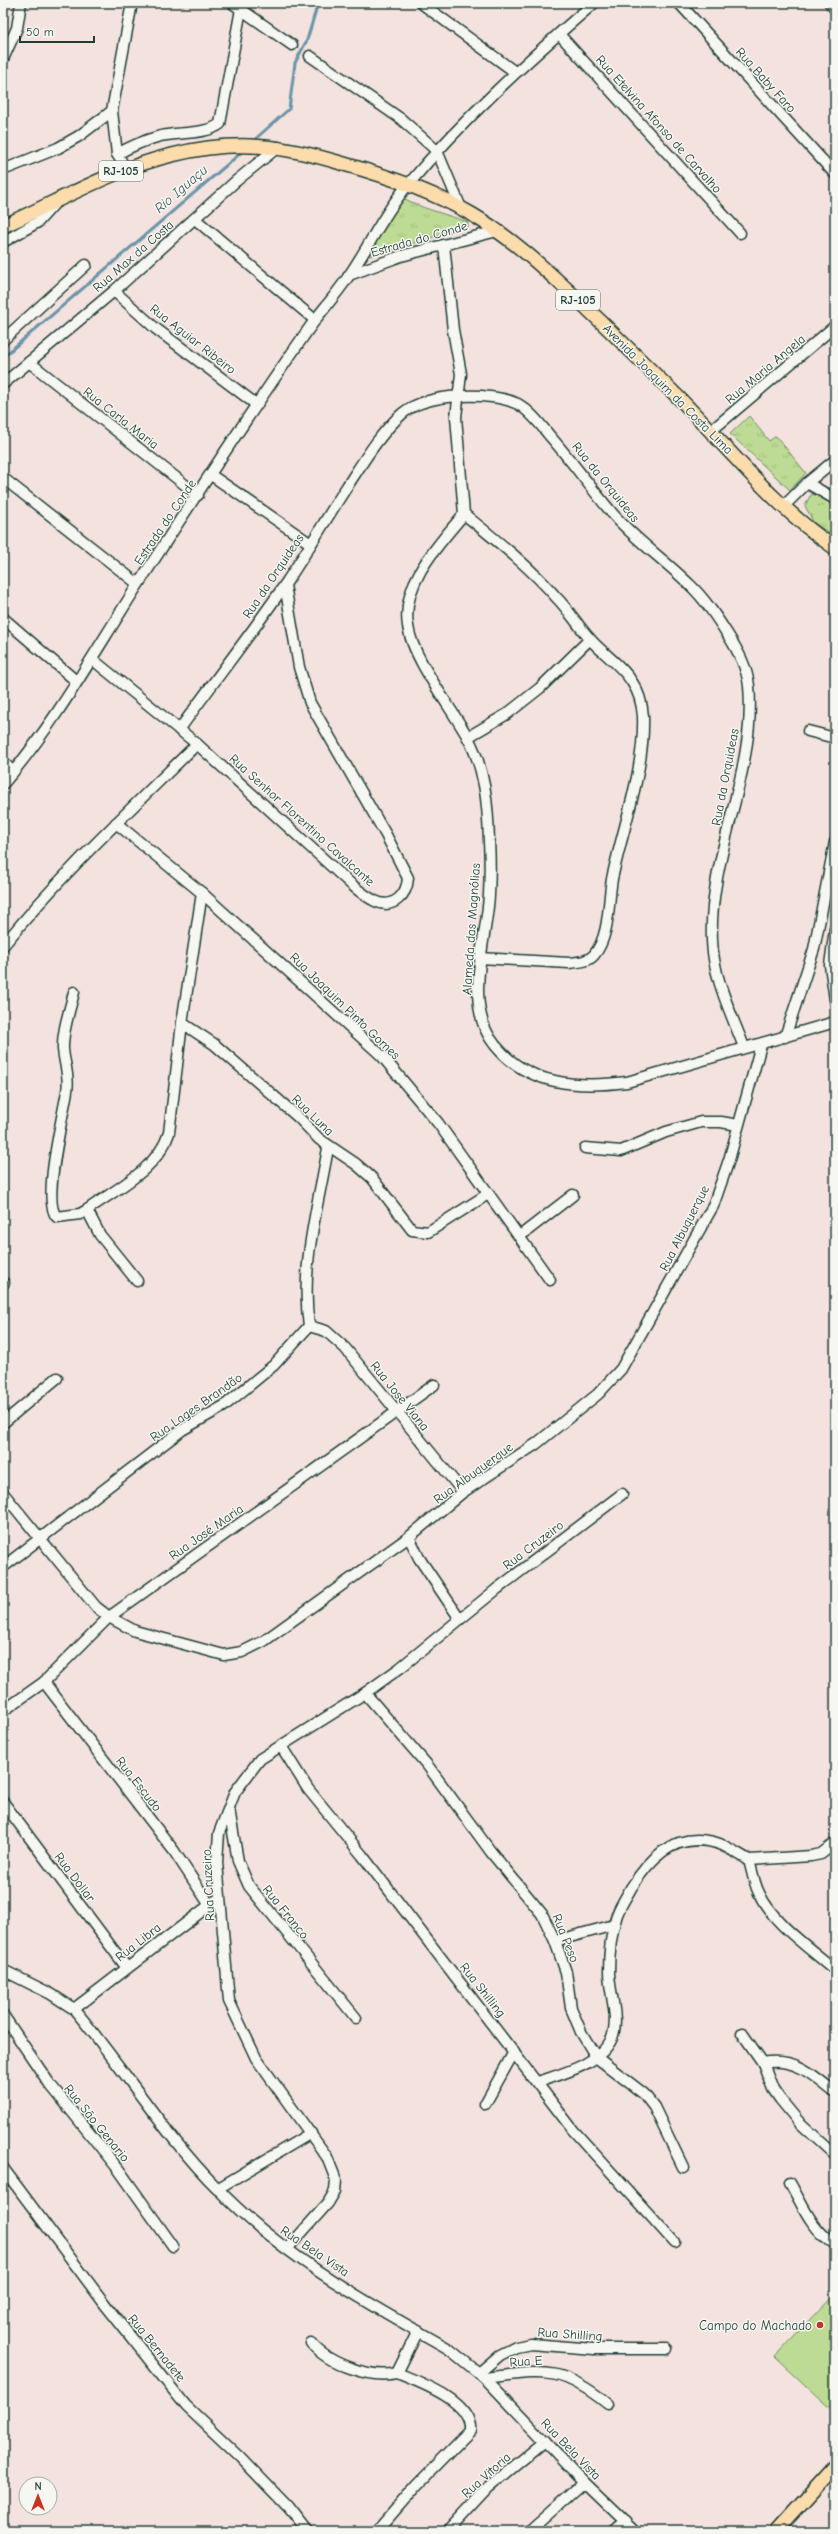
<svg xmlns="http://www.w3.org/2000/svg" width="838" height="2534" font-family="'Comic Neue',sans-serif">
<defs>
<pattern id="park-tufts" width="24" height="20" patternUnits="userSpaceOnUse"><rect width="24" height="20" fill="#bddb94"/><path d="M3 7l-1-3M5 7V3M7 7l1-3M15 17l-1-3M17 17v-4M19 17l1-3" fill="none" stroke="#a2bd80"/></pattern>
</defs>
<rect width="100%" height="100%" fill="#f4e2de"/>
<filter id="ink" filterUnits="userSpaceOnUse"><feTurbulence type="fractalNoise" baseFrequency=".025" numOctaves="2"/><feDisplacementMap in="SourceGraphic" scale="8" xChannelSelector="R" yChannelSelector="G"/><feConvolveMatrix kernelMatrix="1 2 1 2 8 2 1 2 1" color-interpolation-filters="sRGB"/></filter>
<g filter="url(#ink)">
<g fill="url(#park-tufts)" stroke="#6e8c64">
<path d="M401,197L422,207L468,222V227L370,256L368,247Z"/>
<path d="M749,416L769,441L776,436L806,473L790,490L730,434Z"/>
<path d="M816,492L835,500V537L814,523L805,506L810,496Z"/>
</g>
<path fill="#bddb94" stroke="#6e8c64" d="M835,2294V2413L775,2357Z"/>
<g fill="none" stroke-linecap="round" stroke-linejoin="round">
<g stroke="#6b95ab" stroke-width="3">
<path d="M253,141L289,109L295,63L307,40L318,3"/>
<path d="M3,357L243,151"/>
</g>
<g stroke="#1f3d34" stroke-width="13">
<g id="minor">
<path d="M232,3L292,45"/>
<path d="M421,3L515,72"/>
<path d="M679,3L835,174"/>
<path d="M830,3L835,9"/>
<path d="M559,34L740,233"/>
<path d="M310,56L401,119L437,151L461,208"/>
<path d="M3,59L17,28L21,3"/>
<path d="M117,154C130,147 142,141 157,137C174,132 206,135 220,124L241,9"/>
<path d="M126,169L117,154L112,111L132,3"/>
<path d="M3,170L58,148L79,136L112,111"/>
<path d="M195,219L315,320"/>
<path d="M3,242L38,222L56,202"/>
<path d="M444,245L453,330L461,374L456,417L464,514C496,540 529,566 556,597C569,610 578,626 590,639C603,654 622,665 632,682C639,692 642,704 643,716C645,769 623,827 612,879C608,902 610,936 594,955C588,962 578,962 569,963L480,958"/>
<path d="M349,275L401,256L497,231"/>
<path d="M114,291L155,328L257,405"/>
<path d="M3,340L86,265"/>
<path d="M29,362L198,495"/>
<path d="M3,384L114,291L236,181L278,147"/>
<path d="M711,431L835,326"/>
<path d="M211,475L311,544"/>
<path d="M3,478L138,584"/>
<path d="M807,483L835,499"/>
<path d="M784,506L807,483L835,460"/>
<path d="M464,514C439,544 401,583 408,626C412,658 451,707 467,736C485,768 488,805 489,841C490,858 490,877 489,895C487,940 462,1005 495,1045C528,1086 579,1088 627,1082L835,1022"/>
<path d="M3,618L76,681"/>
<path d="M92,659L197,744L352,885C359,891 367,897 375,901C393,910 407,895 408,878L386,835L310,703L299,667L285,585"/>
<path d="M179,730C214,681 252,633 286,583C307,552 326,519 346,488C363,462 380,433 403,413C427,393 491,391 518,404C530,411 540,424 549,435C571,460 590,487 612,513C635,540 665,560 690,585C705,599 717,618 728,635C738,651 747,667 749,686C757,770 708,856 712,940C713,977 731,1013 744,1047"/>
<path d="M808,731L835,738"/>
<path d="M468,737L507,714L540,688L590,639"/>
<path d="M3,762L13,772"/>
<path d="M3,784C56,723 95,651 139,583C196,495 254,406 315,320C326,306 338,292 348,277C369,247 383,214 407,186C463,119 528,60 594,3"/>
<path d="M116,823L202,893L382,1056L438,1123L550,1280"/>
<path d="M835,929L830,965L835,1000"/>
<path d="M3,946C62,873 130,810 197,744"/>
<path d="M74,992C70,1010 62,1031 63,1049C64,1063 70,1077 67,1091C64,1112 41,1203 57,1217L80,1214L87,1210C116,1189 158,1169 169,1133L182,1023L202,893"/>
<path d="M182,1023L214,1044L299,1118L319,1139L356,1164L372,1178L412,1230L428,1232L488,1194"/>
<path d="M785,1037L814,949L835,842"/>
<path d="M585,1148L621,1151L666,1132L701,1122H721L738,1125"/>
<path d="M87,1210L100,1235L137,1281"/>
<path d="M520,1236L573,1195"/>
<path d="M3,1282L4,1283"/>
<path d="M309,1326L326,1331L345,1348L463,1492"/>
<path d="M3,1423L57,1378"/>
<path d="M3,1493L96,1607L109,1617L135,1631L224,1655L242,1652L264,1641L409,1537L463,1492L536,1444L598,1394L621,1369L713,1206L729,1160L761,1045"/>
<path d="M409,1537L419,1558L460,1619"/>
<path d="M3,1567L182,1430L224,1406L274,1365L309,1326C300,1266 318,1207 328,1148"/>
<path d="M44,1682L174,1851L209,1904"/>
<path d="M365,1693L428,1766L491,1852L542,1914L555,1941L566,1972L571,2008L581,2032L596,2057L644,2094L654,2107L683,2167"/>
<path d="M3,1711L44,1682L109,1617L434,1385"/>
<path d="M281,1746L308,1789L362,1855L573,2130L674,2242"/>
<path d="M3,1802L127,1968"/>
<path d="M229,1809L238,1861L249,1886L356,2018"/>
<path d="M749,1860L811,1856L821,1854L835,1843"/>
<path d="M555,1941L614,1925"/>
<path d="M3,1970L51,1994L74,2009C123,2067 165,2136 218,2189C283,2257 368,2303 449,2349L485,2378L584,2482L635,2531"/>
<path d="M74,2009L215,1901"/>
<path d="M3,2015L49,2083L119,2170L173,2246"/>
<path d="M742,2033L763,2063L773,2089L780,2099L798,2121L835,2155"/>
<path d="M763,2063C794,2057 811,2073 834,2092"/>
<path d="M538,2082C561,2074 601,2064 612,2038C620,2018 609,1993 609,1972C609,1955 611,1934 616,1918C619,1907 626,1898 631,1888C649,1860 671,1835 708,1841C723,1843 736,1853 749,1860C752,1871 754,1883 759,1893C773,1924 810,1948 835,1970"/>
<path d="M485,2104L514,2052"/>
<path d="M3,2168L107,2307L186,2406L241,2458L289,2508L307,2531"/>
<path d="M790,2183C803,2206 812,2230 835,2244"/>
<path d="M217,2189L311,2133"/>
<path d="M287,2249L328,2203L335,2191L336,2180L327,2157L256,2058L229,2001L217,1862L219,1833L235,1792L260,1759L365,1693L400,1668L497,1589L622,1494"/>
<path d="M311,2343C328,2364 371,2379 397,2373"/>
<path d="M479,2373L500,2355L516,2347L531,2344L594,2349H667"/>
<path d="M485,2378C544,2371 559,2365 608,2404"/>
<path d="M377,2531L416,2486L470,2431C473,2401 419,2382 397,2373L418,2331"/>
<path d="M448,2531L488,2488L545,2441"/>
<path d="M529,2531L584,2482"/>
<path d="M613,2531L625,2521"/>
</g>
</g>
<g stroke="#1f3d34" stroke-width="16">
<g id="major">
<path d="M3,226C59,201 113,169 172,155C236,139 282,145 344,164C387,176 434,192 473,215C510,237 542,266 574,296C610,330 645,365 681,400C730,450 776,508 835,548"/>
<path d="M776,2531L835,2466"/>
</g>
</g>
<use href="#minor" stroke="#f6f6f2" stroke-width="10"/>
<use href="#major" stroke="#fcdcac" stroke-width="13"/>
</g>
</g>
<circle fill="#c8321e" stroke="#f6f6f2" stroke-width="1.5" cx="820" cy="2325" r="4"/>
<g text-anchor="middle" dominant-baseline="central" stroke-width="3" stroke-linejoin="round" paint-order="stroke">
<g fill="#f6f6f2" stroke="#60746d" stroke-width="1">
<rect x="99" y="161" width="44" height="20" rx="3"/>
<rect x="556" y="290" width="44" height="20" rx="3"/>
</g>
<g font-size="12" font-weight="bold" fill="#1f3d34">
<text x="121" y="171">RJ-105</text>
<text x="578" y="300">RJ-105</text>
</g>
<g font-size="13" fill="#1f3d34" stroke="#f6f6f2">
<text transform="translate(766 80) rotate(48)">Rua Baby Faro</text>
<text transform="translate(659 124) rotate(48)">Rua Etelvina Afonso de Carvalho</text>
<text transform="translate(419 239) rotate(-16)">Estrada do Conde</text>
<text transform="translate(133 256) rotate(-41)">Rua Max da Costa</text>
<text transform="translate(193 339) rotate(38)">Rua Aguiar Ribeiro</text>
<text transform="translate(765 369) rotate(-40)">Rua Maria Angela</text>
<text transform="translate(668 389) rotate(45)">Avenida Joaquim da Costa Lima</text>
<text transform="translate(121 418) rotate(38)">Rua Carla Maria</text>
<text transform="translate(606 482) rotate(51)">Rua da Orquideas</text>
<text transform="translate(165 522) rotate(-56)">Estrada do Conde</text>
<text transform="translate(273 576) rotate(-56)">Rua da Orquideas</text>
<text transform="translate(725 777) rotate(-79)">Rua da Orquideas</text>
<text transform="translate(302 820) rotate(42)">Rua Senhor Florentino Cavalcante</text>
<text transform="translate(471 929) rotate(-86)">Alameda das Magnólias</text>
<text transform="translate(345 1006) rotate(44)">Rua Joaquim Pinto Gomes</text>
<text transform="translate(313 1115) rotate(44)">Rua Luna</text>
<text transform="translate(684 1228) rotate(-63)">Rua Albuquerque</text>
<text transform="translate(400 1396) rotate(51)">Rua Jose Viana</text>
<text transform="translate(196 1407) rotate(-35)">Rua Lages Brandão</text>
<text transform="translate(473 1473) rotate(-36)">Rua Albuquerque</text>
<text transform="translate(206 1532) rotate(-35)">Rua José Maria</text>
<text transform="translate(533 1545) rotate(-37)">Rua Cruzeiro</text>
<text transform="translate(139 1784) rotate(52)">Rua Escudo</text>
<text transform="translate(75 1877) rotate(53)">Rua Dollar</text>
<text transform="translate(208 1885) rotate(-93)">Rua Cruzeiro</text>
<text transform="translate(286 1912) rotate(51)">Rua Franco</text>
<text transform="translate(566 1938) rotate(68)">Rua Peso</text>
<text transform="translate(138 1942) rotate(-38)">Rua Libra</text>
<text transform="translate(483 1990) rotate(52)">Rua Shilling</text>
<text transform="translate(97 2123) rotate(51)">Rua Sāo Genario</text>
<text transform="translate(315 2251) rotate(34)">Rua Bela Vista</text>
<text transform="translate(570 2334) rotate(4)">Rua Shilling</text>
<text transform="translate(157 2348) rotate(51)">Rua Bernadete</text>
<text transform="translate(526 2361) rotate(-4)">Rua E</text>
<text transform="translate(571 2449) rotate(46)">Rua Bela Vista</text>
<text transform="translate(486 2475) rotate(-42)">Rua Vitoria</text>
</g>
<g font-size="13" fill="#1f3d34" stroke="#f6f6f2" text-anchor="end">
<text x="812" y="2325">Campo do Machado</text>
</g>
<g font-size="14" font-style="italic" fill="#385a5c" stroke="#f6f6f2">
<text transform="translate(181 189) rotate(-41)">Rio Iguaçu</text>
</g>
</g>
<rect width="838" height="2534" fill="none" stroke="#f6f6f2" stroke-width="16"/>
<rect x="8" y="8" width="822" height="2518" fill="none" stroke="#1f3d34" stroke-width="1.5" filter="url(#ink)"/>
<g transform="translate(38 2496)"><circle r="19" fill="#f6f6f2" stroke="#a0aca6"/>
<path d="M0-3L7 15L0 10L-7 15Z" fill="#c8321e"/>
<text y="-6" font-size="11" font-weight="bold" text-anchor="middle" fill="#1f3d34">N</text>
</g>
<path d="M20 36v6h74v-6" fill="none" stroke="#1f3d34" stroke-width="2"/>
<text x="26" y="36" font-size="12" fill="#1f3d34" stroke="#f6f6f2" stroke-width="3" paint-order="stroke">50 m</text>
</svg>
